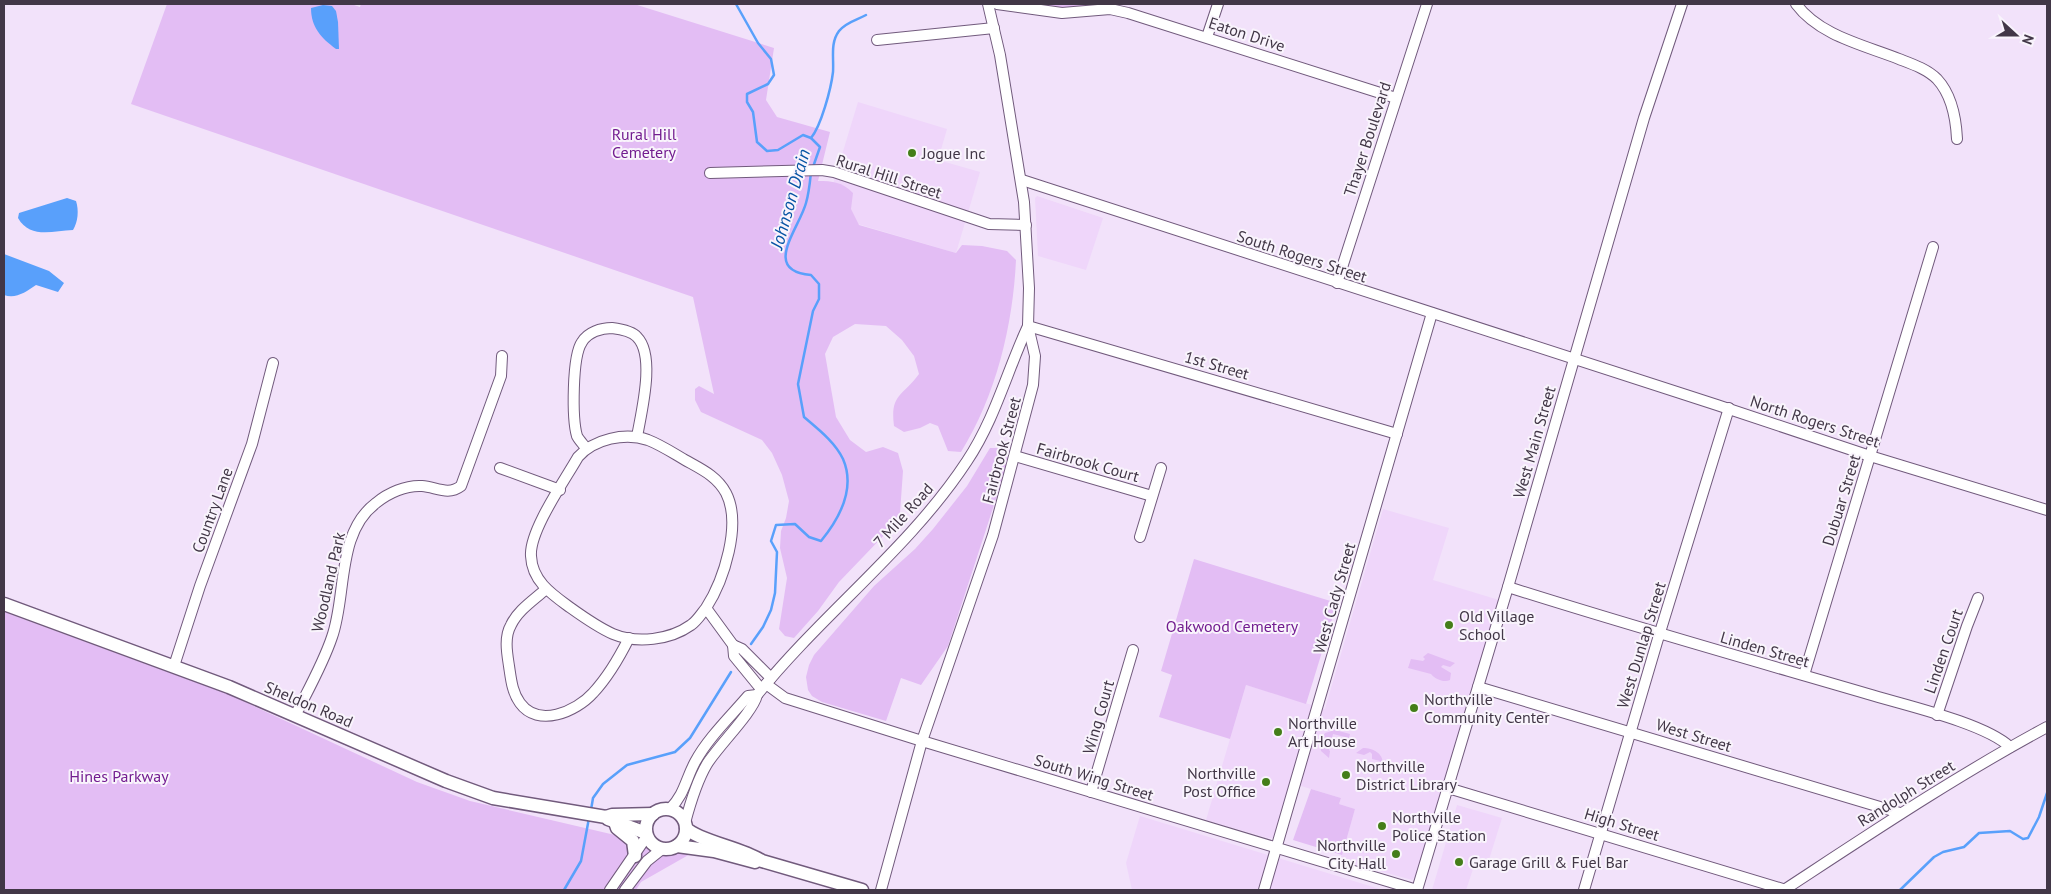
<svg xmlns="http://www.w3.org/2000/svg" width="2051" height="894" font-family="'PT Sans',sans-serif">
<rect width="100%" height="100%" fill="#f2e2fa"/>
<g fill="#efd6fa">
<path d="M858,102L947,129L938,160L980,172L956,253L824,214Z"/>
<path d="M1037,196L1103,218L1086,270L1038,256L1035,198Z"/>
<path d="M1383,509L1449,528L1433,580L1499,600L1416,876L1412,880L1340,860L1355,809L1339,804L1341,798L1291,783L1275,838H1268L1206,820L1246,685L1325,709Z"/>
<path d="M1457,805L1502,818L1487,866L1475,863L1466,890H1432Z"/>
<path d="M1140,816L1383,890H1132L1126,863Z"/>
</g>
<g fill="#e3bdf4">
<path d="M167,4H351L360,7L361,4H634L774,48L766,100L777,117L830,132L818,181C833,181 842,182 853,193L851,209L859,225L956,253L962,245L982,246L1007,251L1016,260C1013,325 996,396 961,452L948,451L938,426L930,423L920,428L904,432L894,426C890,394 902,397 919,374L914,356L902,340L886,326L855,324L833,337L825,354L836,417L850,440L866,452L883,447L898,453L903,471L900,513L887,532L839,582L818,611L794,638L785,636L779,629L787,578L780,548L781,531L786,518L789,501L782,475L772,453L762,440L701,412L695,400V389L699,386L714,394L693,297L131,104Z"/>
<path d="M1029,4H1108L1068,10Z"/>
<path d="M990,448H1001L1005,453L1008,462L948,646L921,685L901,678L886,721L822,702L812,696L808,690L806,677L809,665L814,655L874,586L915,549L933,529L967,486Z"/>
<path d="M1194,559L1337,603L1306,704L1246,685L1230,739L1159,717L1172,675L1161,671Z"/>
<path d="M4,612L230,695L417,782L470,801L692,853L641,882L636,890H4Z"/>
<path d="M1428,653L1455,663L1450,667L1443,665L1441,667L1451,673L1450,680C1444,683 1435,679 1431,674L1408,668L1411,659L1423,661L1425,659L1423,657Z"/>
<path d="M1335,730L1350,734L1349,738L1333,734L1329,750L1330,751L1329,758L1321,751L1320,741L1325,733Z"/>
<path d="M1363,748C1373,748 1383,753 1383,764L1379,763L1380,761L1372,759V754L1370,752L1364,755L1356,753Z"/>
<path d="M1311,789L1341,798L1339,804L1355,809L1342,855L1293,840Z"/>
</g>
<g fill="#59a0fb">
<path d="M323,5L332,6L336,11L338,22L339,49H336C321,38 311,27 311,8Z"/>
<path d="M67,198L76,201C79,210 78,222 73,230C52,231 30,239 18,218L19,213Z"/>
<path d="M4,254L49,271L64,283L58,292L36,285C26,292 16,299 4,295Z"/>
</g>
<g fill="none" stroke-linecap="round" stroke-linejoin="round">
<g stroke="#59a0fb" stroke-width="2.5">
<path d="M736,4L758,43L771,59L774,75L768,84L747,94V102L753,112L757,142L767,151L778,150L803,135L811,138L820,147L813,167"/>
<path d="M811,138C821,126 831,89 833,72C834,58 830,43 839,31C846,22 857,20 866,15"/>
<path d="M751,644L763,627L771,610L775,593L777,552L771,541L776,525L795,524L809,537L821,541C839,519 856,489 843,459C835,442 818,429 804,417L798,384L813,311L819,299V284L811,275C761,271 799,229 806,203C809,193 810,182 811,172"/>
<path d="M591,810L593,798L603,784L627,765L675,752L690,738L731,672"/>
<path d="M564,890L581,861L589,818"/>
<path d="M1900,890L1934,857L1943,852L1964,847L1979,833L2010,831L2023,839L2028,838L2039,817L2047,793"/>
</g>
<g stroke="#715a7c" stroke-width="12">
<g id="minor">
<path d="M997,4L1062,13L1110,9L1128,13L1396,98"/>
<path d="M1796,4C1820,36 1864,45 1899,59C1912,64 1927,69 1937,79C1951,94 1956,118 1957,139"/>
<path d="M1207,37L1218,4"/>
<path d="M877,40L994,28"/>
<path d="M710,173L822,170L834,172L989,224L1026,225"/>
<path d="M1022,180L1717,405L1870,456L2047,510"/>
<path d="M1337,283L1427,4"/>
<path d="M1028,326L1397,434"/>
<path d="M586,448C583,444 579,440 577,436C572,419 572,356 582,342C588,332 601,328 612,328C620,329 632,331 637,337C656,356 641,413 637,437"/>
<path d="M1015,456L1152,496"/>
<path d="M500,468L560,490"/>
<path d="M1140,537L1161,468"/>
<path d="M1508,587C1627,625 1748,659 1868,694C1904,705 1985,723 2010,747"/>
<path d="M546,589C534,600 518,610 511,625C504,637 507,653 509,666C511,679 512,692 520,703C538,728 576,712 593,693C608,677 619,658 629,638"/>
<path d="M706,608C701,614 697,621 691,625C670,640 637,644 613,634C597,627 582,616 568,606C550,593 532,580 531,556C529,531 565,480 578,457C594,439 625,432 648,440C661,445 673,453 685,460C701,469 717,476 726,493C742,524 724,580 706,608L733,645"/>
<path d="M174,666L200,586L252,444L273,363"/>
<path d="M1804,675L1933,247"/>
<path d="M766,684L785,698L922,741L1417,890"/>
<path d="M1478,687L1900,813"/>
<path d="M761,689L734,656L733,645L742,649L771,678"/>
<path d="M1937,715L1967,626L1978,598"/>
<path d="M295,716C308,690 323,664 332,637C347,595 336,533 376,503C388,493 406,485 422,486C436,487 448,496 461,486L501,376L502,356"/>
<path d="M1448,788L1786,890"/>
<path d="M1091,792L1133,650"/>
<path d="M670,809C685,793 685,781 695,762C708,738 730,717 748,696L757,695"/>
<path d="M685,823C690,804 697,781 707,764C719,745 753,712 757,695C823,613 910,548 967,461C995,419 1007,371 1028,326"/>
<path d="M610,890L647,836"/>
<path d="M625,890L647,861L662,849"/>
<path d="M881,890L922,741L993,535L1033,385L1035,356L1028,326L1029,288L1024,202L1000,55L988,4"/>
<path d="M1264,890L1432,313"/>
<path d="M1417,890L1508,587L1644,118L1682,4"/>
<path d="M1584,890L1657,642L1729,408"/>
<path d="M1784,890C1871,833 1956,776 2047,727"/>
</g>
</g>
<g stroke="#715a7c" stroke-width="15">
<g id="major">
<path d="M4,604L229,687L446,781L493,798L606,817L612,815L653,814"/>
<circle cx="666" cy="829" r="20"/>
<path d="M608,819L646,833"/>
<path d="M615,822L617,828L633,841L635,856"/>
<path d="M686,828C698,841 743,848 762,861L862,890"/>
<path d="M677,846L714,851L755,862"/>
</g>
</g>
<use href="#minor" stroke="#fff" stroke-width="10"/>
<use href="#major" stroke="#fff" stroke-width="12"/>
</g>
<g fill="#447e19" stroke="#f9f4fc" stroke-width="2">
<circle cx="912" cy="153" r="5"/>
<circle cx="1449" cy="625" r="5"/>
<circle cx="1414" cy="708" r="5"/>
<circle cx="1278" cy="732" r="5"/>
<circle cx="1346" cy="775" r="5"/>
<circle cx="1266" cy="782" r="5"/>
<circle cx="1382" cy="826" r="5"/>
<circle cx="1396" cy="854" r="5"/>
<circle cx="1459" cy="862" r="5"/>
</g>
<g text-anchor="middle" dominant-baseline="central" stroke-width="4" stroke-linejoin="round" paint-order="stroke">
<g font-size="16" fill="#423747" stroke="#f9f4fc">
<text transform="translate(1247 34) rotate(18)">Eaton Drive</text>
<text transform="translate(1367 139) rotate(-72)">Thayer Boulevard</text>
<text transform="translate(889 176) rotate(18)">Rural Hill Street</text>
<text transform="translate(1302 256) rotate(18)">South Rogers Street</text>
<text transform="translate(1217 365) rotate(16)">1st Street</text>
<text transform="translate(1815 421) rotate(18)">North Rogers Street</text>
<text transform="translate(1534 442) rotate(-74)">West Main Street</text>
<text transform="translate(1001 450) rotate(-75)">Fairbrook Street</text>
<text transform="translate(1088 462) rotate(16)">Fairbrook Court</text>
<text transform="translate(1841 500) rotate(-73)">Dubuar Street</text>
<text transform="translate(212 510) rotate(-70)">Country Lane</text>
<text transform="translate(903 515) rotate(-48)">7 Mile Road</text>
<text transform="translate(328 582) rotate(-77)">Woodland Park</text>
<text transform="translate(1334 598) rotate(-74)">West Cady Street</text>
<text transform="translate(1641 645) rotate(-73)">West Dunlap Street</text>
<text transform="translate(1765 649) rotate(16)">Linden Street</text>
<text transform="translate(1943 651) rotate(-71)">Linden Court</text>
<text transform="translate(309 704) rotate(23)">Sheldon Road</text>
<text transform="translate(1098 717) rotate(-74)">Wing Court</text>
<text transform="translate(1694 735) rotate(17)">West Street</text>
<text transform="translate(1094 777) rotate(17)">South Wing Street</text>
<text transform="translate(1906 793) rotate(-32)">Randolph Street</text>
<text transform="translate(1622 824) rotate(17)">High Street</text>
</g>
<g font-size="16" fill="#731d90" stroke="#f9f4fc">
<text x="644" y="134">Rural Hill<tspan x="644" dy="18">Cemetery</tspan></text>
<text x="1232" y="626">Oakwood Cemetery</text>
<text x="119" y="776">Hines Parkway</text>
</g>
<g font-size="16" fill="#423747" stroke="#f9f4fc" text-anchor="start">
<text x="922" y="153">Jogue Inc</text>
<text x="1459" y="616">Old Village<tspan x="1459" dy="18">School</tspan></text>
<text x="1424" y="699">Northville<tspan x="1424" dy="18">Community Center</tspan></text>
<text x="1288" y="723">Northville<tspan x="1288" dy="18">Art House</tspan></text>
<text x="1356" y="766">Northville<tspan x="1356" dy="18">District Library</tspan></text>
<text x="1256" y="773" text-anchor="end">Northville<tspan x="1256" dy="18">Post Office</tspan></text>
<text x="1392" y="817">Northville<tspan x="1392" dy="18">Police Station</tspan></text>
<text x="1386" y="845" text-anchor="end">Northville<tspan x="1386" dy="18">City Hall</tspan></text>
<text x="1469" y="862">Garage Grill &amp; Fuel Bar</text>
</g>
<g font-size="18" font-style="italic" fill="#0754a4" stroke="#f9f4fc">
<text transform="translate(790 199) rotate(-74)">Johnson Drain</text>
</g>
</g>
<rect width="2051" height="894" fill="none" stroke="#423747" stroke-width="10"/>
<g transform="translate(2016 35) rotate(111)" stroke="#f9f4fc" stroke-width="4" paint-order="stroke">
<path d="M0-4L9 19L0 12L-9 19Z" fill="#423747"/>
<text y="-8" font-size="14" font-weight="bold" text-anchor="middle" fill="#423747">N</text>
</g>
</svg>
